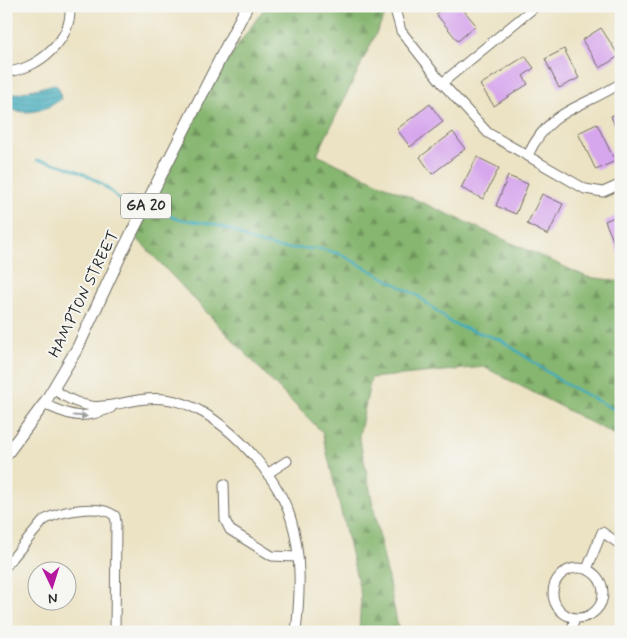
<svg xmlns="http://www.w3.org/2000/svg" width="627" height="638" font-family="Mynerve,sans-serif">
<defs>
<pattern id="forest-firs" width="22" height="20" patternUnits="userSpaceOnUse" patternTransform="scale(1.25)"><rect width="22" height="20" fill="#86b670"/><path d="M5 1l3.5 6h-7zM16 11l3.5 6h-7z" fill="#6e945c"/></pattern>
<pattern id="water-rules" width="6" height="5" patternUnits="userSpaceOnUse" patternTransform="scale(1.25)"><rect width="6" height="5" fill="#3eabbc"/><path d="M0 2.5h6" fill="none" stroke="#348b99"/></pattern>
</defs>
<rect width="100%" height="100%" fill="#f6f6f2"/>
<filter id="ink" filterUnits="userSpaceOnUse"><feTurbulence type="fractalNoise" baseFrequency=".02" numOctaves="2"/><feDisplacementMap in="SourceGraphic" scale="10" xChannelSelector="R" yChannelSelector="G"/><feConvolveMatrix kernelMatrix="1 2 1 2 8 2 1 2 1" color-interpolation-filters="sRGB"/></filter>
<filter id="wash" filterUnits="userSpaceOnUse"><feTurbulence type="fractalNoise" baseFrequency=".0096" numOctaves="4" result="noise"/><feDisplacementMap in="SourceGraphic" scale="20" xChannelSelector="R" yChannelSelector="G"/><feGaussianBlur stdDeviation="1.12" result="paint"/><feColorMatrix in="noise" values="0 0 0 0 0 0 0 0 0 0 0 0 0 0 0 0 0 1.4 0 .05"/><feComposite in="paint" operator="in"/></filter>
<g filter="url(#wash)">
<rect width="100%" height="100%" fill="#ece3c4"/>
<path fill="url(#forest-firs)" stroke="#58704e" d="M266,6H376L385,15L317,155L587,277L621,281V438L484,367L371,378L359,436L399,632H359L361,595L322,432L281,391L129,230L206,90Z"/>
<path fill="url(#water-rules)" stroke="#346b74" d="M55,84L59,88L61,99C46,111 24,117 6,107V96Z"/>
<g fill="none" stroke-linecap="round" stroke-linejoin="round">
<g stroke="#3eabbc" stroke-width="2.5">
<path d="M37,160C68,164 99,177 121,201L131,197"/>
<path d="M157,210L177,219L213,224L232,230L249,240L279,248L322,249L340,254L418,296L453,324L501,340L562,382L621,413"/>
</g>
</g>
<g id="blocks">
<g fill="#d7a7ed">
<path d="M446,6H460L476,25L458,41L436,14Z"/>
<path d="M601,28L619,56L600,68L582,40Z"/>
<path d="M564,49L579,78L559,88L545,59Z"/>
<path d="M525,56L534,68L523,76L528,84L494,106L480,85Z"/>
<path d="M430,104L443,122L410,147L397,129Z"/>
<path d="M621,112V139H620L611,116Z"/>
<path d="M597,124L615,161L596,170L578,133Z"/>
<path d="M453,132L465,149L432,174L420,157Z"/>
<path d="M477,157L499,168L483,199L461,188Z"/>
<path d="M508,176L528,184L516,214L496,206Z"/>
<path d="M542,194L563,204L548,235L527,224Z"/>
<path d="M621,214V259L605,221Z"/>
</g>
</g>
</g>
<g filter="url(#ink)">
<use href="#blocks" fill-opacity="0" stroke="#6f6b61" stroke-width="1"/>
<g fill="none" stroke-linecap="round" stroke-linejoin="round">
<g stroke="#6f6b61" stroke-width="11">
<g id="minor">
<path d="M394,6L401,31L442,83L488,133L585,189L603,192L621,184"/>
<path d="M6,72C37,70 73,40 70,6"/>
<path d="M442,83L536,6"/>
<path d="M528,155C550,108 581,109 621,83"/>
<path d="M53,389C102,424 117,395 165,399C216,404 277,472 291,519C302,555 300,595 296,632"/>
<path d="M44,404C72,417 82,420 111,408"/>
<path d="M267,474L287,461"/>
<path d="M224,484L225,520L230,530L272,556L297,557"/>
<path d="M6,566L44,520C60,511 100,503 115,516L116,522L115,632"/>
<circle cx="578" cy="593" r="25"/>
<path d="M587,569L602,532L621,545"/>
<path d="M571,632L575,618"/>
</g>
</g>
<g stroke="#6f6b61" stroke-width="13">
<path id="major" d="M6,455L44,404L78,347L123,250L247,6"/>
</g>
<use href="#minor" stroke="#fff" stroke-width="9"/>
<use href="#major" stroke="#fff" stroke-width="11"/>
</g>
<defs><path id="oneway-solid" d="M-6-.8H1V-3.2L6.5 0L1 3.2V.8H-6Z" transform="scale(1.25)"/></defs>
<use fill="#a0a0a0" href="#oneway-solid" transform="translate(80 416) rotate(4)"/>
</g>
<g text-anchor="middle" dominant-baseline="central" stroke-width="4" stroke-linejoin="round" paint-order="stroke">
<rect fill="#f6f6f2" stroke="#686867" stroke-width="1" x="121" y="193.5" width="50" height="25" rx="4"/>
<g font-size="15" font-weight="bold" fill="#2b2b2b">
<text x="146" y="206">GA 20</text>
</g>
<g font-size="16" fill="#2b2b2b" stroke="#f6f6f2">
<text transform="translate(84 294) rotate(-64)">HAMPTON STREET</text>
</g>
</g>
<rect width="627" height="638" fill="none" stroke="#f6f6f2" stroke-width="25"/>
<g transform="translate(52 586) rotate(176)"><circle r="24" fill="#f6f6f2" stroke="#a5a5a2"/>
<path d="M0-4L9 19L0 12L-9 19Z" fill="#b5179e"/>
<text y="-8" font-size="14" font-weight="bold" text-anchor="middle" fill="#2b2b2b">N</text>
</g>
</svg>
